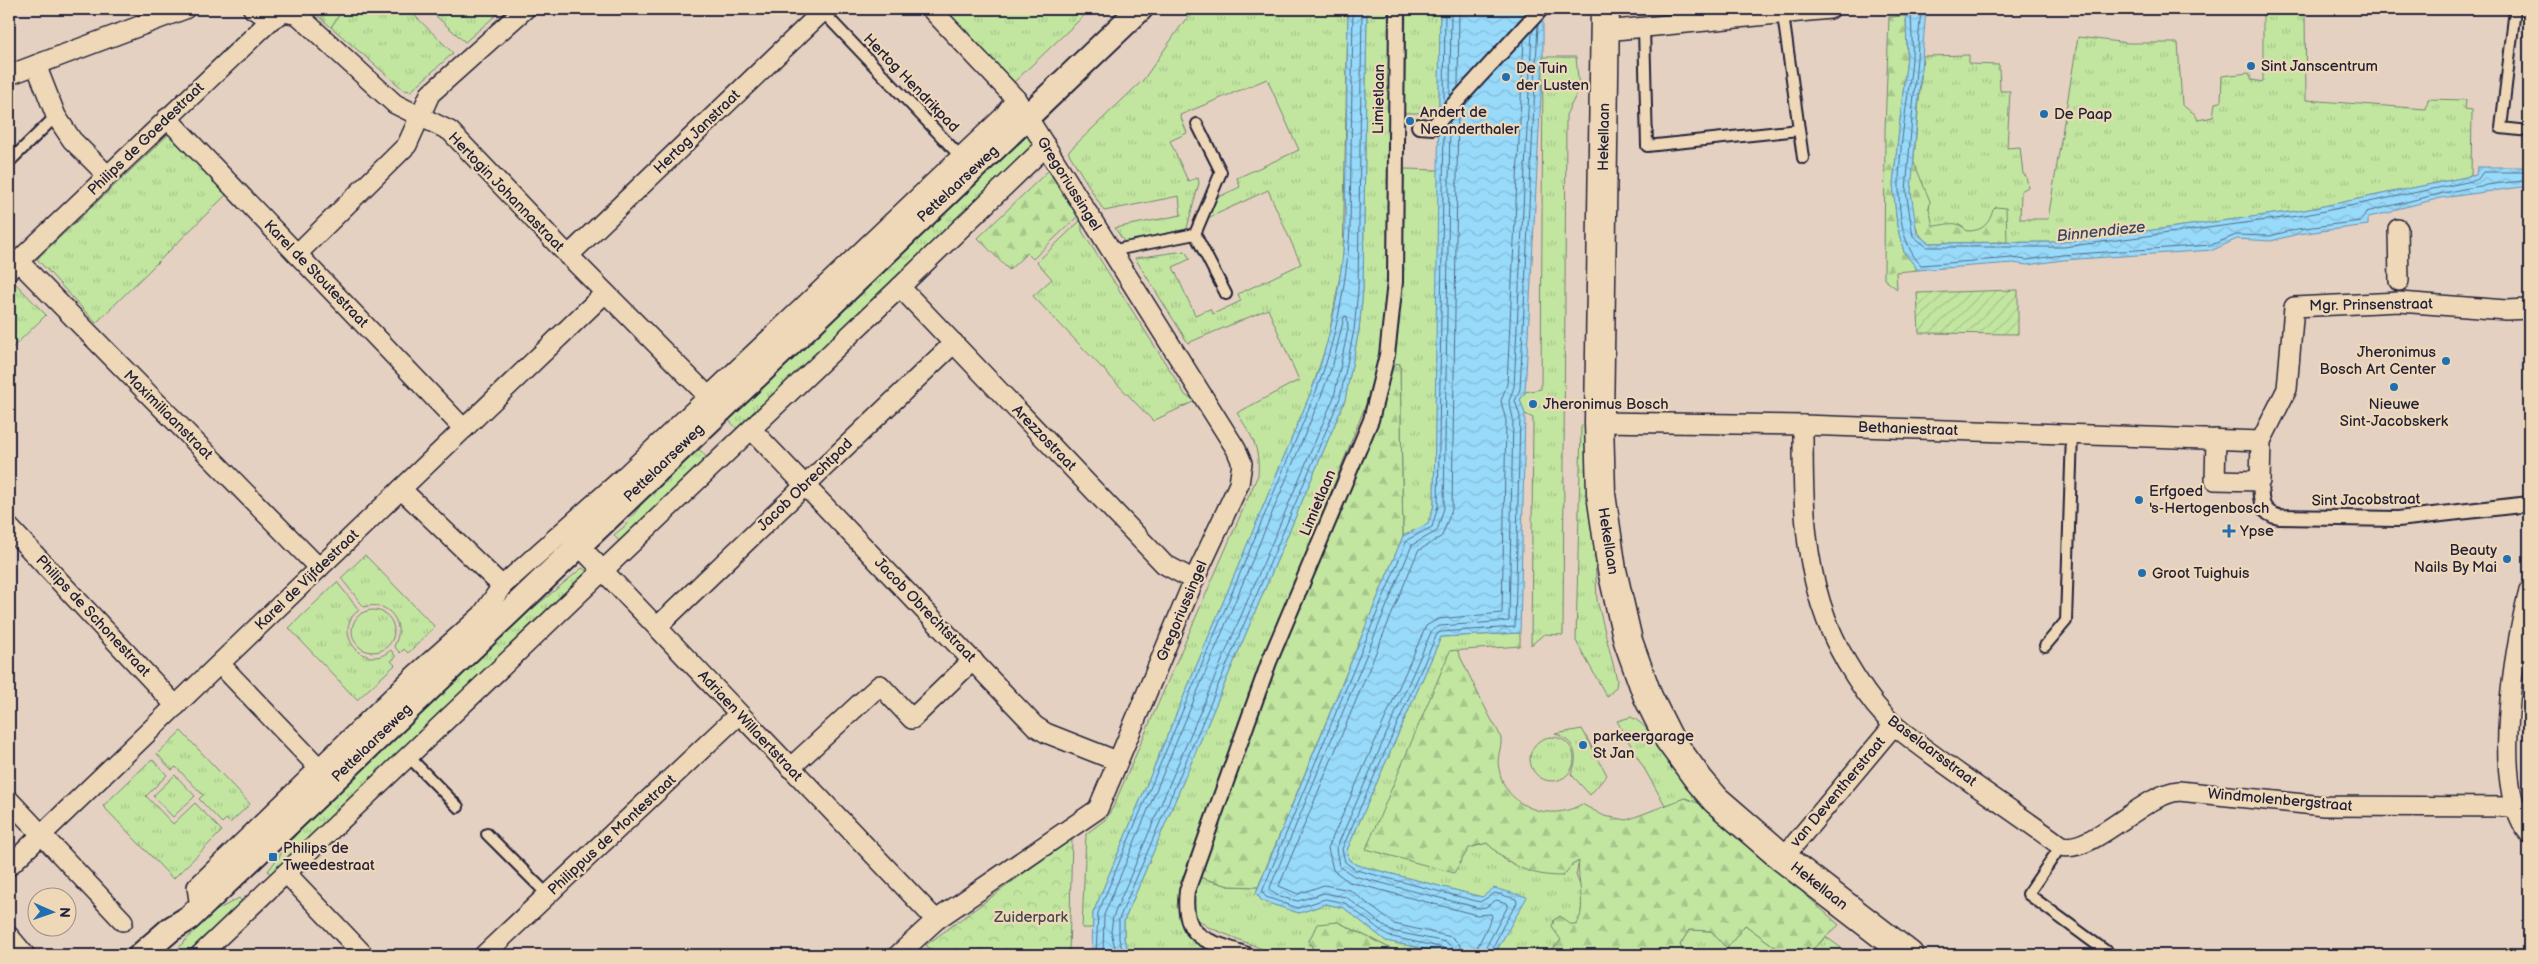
<svg xmlns="http://www.w3.org/2000/svg" width="2538" height="964" font-family="'Balsamiq Sans',sans-serif">
<defs>
<pattern id="grass-tufts" width="24" height="20" patternUnits="userSpaceOnUse" patternTransform="scale(1.25)"><rect width="24" height="20" fill="#c2e6a0"/><path d="M3 7l-1-3M5 7V3M7 7l1-3M15 17l-1-3M17 17v-4M19 17l1-3" fill="none" stroke="#a6c58b"/></pattern>
<pattern id="forest-firs" width="22" height="20" patternUnits="userSpaceOnUse" patternTransform="scale(1.25)"><rect width="22" height="20" fill="#c2e6a0"/><path d="M5 1l3.5 6h-7zM16 11l3.5 6h-7z" fill="#a6c58b"/></pattern>
<pattern id="park-crowns" width="20" height="18" patternUnits="userSpaceOnUse" patternTransform="scale(1.25)"><rect width="20" height="18" fill="#c2e6a0"/><path d="M2 6a3 3 0 1 1 6 0M12 15a3 3 0 1 1 6 0" fill="none" stroke="#a6c58b"/></pattern>
<pattern id="garden-furrows" width="10" height="10" patternUnits="userSpaceOnUse" patternTransform="scale(1.25)"><rect width="10" height="10" fill="#c2e6a0"/><path d="M-1 1l2-2M0 10L10 0M9 11l2-2" fill="none" stroke="#a6c58b"/></pattern>
<pattern id="water-waves" width="16" height="10" patternUnits="userSpaceOnUse" patternTransform="scale(1.25)"><rect width="16" height="10" fill="#98dafa"/><path d="M0 5q4-4 8 0t8 0" fill="none" stroke="#83bbd7"/></pattern>
</defs>
<rect width="100%" height="100%" fill="#e5d1c1"/>
<filter id="ink" filterUnits="userSpaceOnUse"><feTurbulence type="fractalNoise" baseFrequency=".02" numOctaves="2"/><feDisplacementMap in="SourceGraphic" scale="10" xChannelSelector="R" yChannelSelector="G"/><feConvolveMatrix kernelMatrix="1 2 1 2 8 2 1 2 1" color-interpolation-filters="sRGB"/></filter>
<g filter="url(#ink)">
<path fill="#d9c9cc" d="M2529,303V370L2519,368Z"/>
<g fill="url(#grass-tufts)" stroke="#72846e">
<path d="M343,9H408L453,53L411,91L404,90L331,27Z"/>
<path d="M428,9H503L465,42Z"/>
<path d="M943,9H1091L1014,82Z"/>
<path d="M1197,9H1348L1343,259L1328,340L1311,392L1093,913V928H1082L1086,834L1106,819L1113,807L1258,475C1260,447 1252,436 1237,413L1299,380L1268,309L1188,343L1135,258L1185,251L1190,259L1173,267L1195,315L1210,309L1213,314L1241,301L1238,294L1301,264L1268,190L1204,220L1214,199L1240,187L1237,178L1299,150L1267,79L1180,115L1187,133L1170,141L1188,181L1198,178L1199,183L1187,228L1181,234L1125,243L1115,228L1181,215L1179,196L1104,211L1068,152L1144,79L1185,20Z"/>
<path d="M1367,9H1392L1387,290L1379,356L1366,404L1258,676L1179,898C1175,935 1201,944 1230,955H1130L1124,939V921L1345,400L1359,330L1363,290Z"/>
<path d="M1406,9H1440L1439,113H1404Z"/>
<path d="M2263,9L2305,15L2306,100L2426,109L2428,99L2466,100L2465,109L2472,110L2471,176L2304,210L2063,242L1929,243L1911,192L1923,56L1969,55V64L1999,65L2000,91H2010L2007,148L2020,147L2023,174L2026,176L2028,187L2021,191L2020,219H2048L2078,37L2128,43H2178L2182,105L2195,114L2198,120L2213,117L2215,103L2221,102L2222,76L2249,73L2252,80L2263,82Z"/>
<path d="M1543,57H1576L1579,89L1566,115L1563,635L1544,634L1531,645L1533,418L1525,414L1520,400L1525,392L1541,389Z"/>
<path d="M1034,130L1045,140L740,432L728,419L988,170Z"/>
<path d="M170,133L230,191L96,323L37,259Z"/>
<path d="M1404,169L1439,170L1434,505L1428,524L1403,536L1400,364L1390,363L1399,325Z"/>
<path d="M1082,219V231L1186,396L1197,400L1153,421L1033,296L1052,279L1037,262Z"/>
<path d="M14,282L46,315L9,351V288Z"/>
<path d="M1581,426H1589L1597,600L1617,680L1616,687L1607,697L1576,641Z"/>
<path d="M698,448L710,461L622,545L614,535L625,526L649,494Z"/>
<path d="M365,555L435,627L408,653L404,649L400,653L394,646C407,624 388,599 364,607L341,578Z"/>
<path d="M582,568L592,575L274,878L268,871L300,829L514,624Z"/>
<path d="M337,582L359,610C330,631 364,674 391,650L396,657L391,661L395,665L357,700L289,628Z"/>
<circle cx="373" cy="631" r="21"/>
<path d="M1520,633V646L1450,651L1469,848L1487,843L1507,862L1563,876L1572,865L1579,861L1576,875L1582,890L1581,919L1577,925L1552,927L1562,940C1541,962 1522,955 1494,955L1526,898L1482,897L1357,865L1349,860L1347,850L1441,637Z"/>
<path d="M1631,717C1649,725 1658,746 1669,762C1681,777 1695,792 1708,807L1685,798L1665,805L1617,721Z"/>
<path d="M1582,729L1607,775L1590,795L1571,774C1580,757 1575,740 1555,734Z"/>
<path d="M181,731L250,804L230,823L226,819L222,823L199,799L203,795L176,767L172,770L157,754Z"/>
<circle cx="1552" cy="759" r="22"/>
<path d="M152,759L167,775L146,796L173,824L195,803L222,831L173,879L103,806Z"/>
<path d="M175,775L195,796L173,817L153,796Z"/>
<path d="M1199,877L1229,886L1258,887L1256,893L1262,901L1299,913L1326,904L1344,908L1386,941L1455,955H1403L1338,922L1317,925L1309,941L1316,955H1277L1208,927L1195,917L1193,898Z"/>
<path d="M239,898L246,906L218,932H209L185,955H172L210,914Z"/>
<path d="M1689,930L1711,931L1786,955H1685L1680,945Z"/>
<path d="M1826,937L1851,955H1806Z"/>
</g>
<g fill="url(#forest-firs)" stroke="#72846e">
<path d="M310,9H343L331,27Z"/>
<path d="M1906,16L1907,56L1893,184L1897,226L1904,252L1918,270L1896,272L1897,289L1884,279L1885,131L1889,17Z"/>
<path d="M1912,158L1930,201L1929,208L1933,226C1948,225 1956,219 1967,231C1983,231 1989,224 1993,210L1996,207L2006,208L2007,242L1929,243C1906,231 1911,181 1912,158Z"/>
<path d="M1049,170L1079,215L1033,259L1027,253L1009,270L978,238Z"/>
<path d="M1390,363L1400,364L1403,536L1258,887L1229,886L1199,877L1265,678Z"/>
<path d="M1457,650C1468,673 1479,696 1491,719C1494,724 1500,733 1501,739C1502,748 1496,757 1499,769C1505,808 1551,823 1582,804L1604,816L1627,820L1685,798L1708,807L1839,925L1806,955H1786L1745,925L1727,949L1711,931L1689,930L1680,945L1685,955H1541L1551,951L1561,940L1552,927L1554,920L1560,916L1570,924L1576,925C1588,909 1576,879 1579,861L1572,865L1563,876C1529,876 1511,866 1487,843L1469,848L1454,873L1366,849L1450,651Z"/>
<path d="M1338,922L1403,955H1316L1309,941L1317,924Z"/>
</g>
<path fill="url(#park-crowns)" stroke="#72846e" d="M1072,838L1069,955H935L926,945Z"/>
<path fill="url(#garden-furrows)" stroke="#72846e" d="M2018,290V334L1919,333L1917,293Z"/>
<path fill="#c2e6a0" stroke="#72846e" d="M1745,925L1786,955H1722Z"/>
<g fill="url(#water-waves)" stroke="#6990ae">
<path d="M1348,9H1367L1363,290L1359,330L1345,400L1124,921V939L1130,955H1092L1093,913L1311,392C1331,340 1341,285 1345,229Z"/>
<path d="M1440,9H1543V57L1525,392L1520,400L1525,414L1520,633L1441,637L1347,850L1349,860L1357,865L1482,897L1494,888L1527,897L1494,955H1455L1386,941L1344,908L1326,904L1299,913L1262,901L1256,893L1403,536L1428,524L1434,505Z"/>
<path d="M1906,9H1926L1911,192L1917,234L1929,243L2063,242L2304,210L2471,176L2476,175L2477,167H2529V186L2441,198L2397,209L2392,212L2368,217V225L2298,234L2271,241L2237,239L2213,250L2063,260L2027,265L2013,263L1918,270L1904,252L1897,226L1893,184L1907,56Z"/>
</g>
<g fill="none" stroke-linecap="round" stroke-linejoin="round">
<g stroke="#516c87" stroke-width="1">
<path d="M1911,9C1911,25 1913,42 1912,59C1908,113 1880,224 1921,265L2012,258L2027,260L2062,255L2211,245L2236,235L2270,236L2297,229L2361,221L2366,212C2419,199 2474,183 2529,181"/>
<path d="M1921,9L1906,191L1913,236L1927,247H2064L2305,215L2472,181L2478,179L2483,172H2529"/>
<path d="M1458,88L1459,9"/>
<path d="M1450,96L1451,9"/>
<path d="M1444,103L1445,9"/>
<path d="M1458,112L1452,509L1442,536L1418,551L1279,886L1298,894L1324,885L1350,890L1394,924L1452,937L1460,945L1462,955"/>
<path d="M1450,120L1444,508L1437,531L1412,545L1269,890L1280,897L1298,901L1324,893L1346,897L1391,931L1446,942L1452,948L1454,955"/>
<path d="M1444,127L1438,506L1432,527L1407,540L1262,892L1266,897L1298,908L1325,899L1345,903L1388,936L1444,948L1448,955"/>
<path d="M1096,955L1098,913L1315,394C1336,341 1346,286 1350,229L1353,9"/>
<path d="M1103,955L1104,915L1321,396L1333,364L1344,317L1347,316L1348,329L1334,397L1113,917L1111,932L1117,955"/>
<path d="M1124,955L1119,939V919L1340,398L1354,330L1358,290L1362,9"/>
<path d="M1476,955L1478,946L1492,917L1491,914L1477,915L1349,882L1333,870L1328,848L1426,626L1438,619L1502,613L1506,421L1501,401L1507,384L1524,39"/>
<path d="M1484,955L1485,949L1508,906L1507,903L1496,900L1486,907L1479,908L1354,876L1339,866L1336,849L1432,630L1440,626L1509,621L1513,418L1509,401L1514,387L1532,31"/>
<path d="M1490,955L1503,926L1517,903L1516,899L1495,893L1480,902L1356,870L1345,862L1342,849L1437,634L1441,632L1515,627L1520,416L1515,401L1520,389L1538,24"/>
</g>
<g stroke="#22223b" stroke-width="14">
<g id="service">
<path d="M820,9L961,157"/>
<path d="M2515,9L2501,128L2529,131"/>
<path d="M1783,15L1803,158"/>
<path d="M1644,28L1647,146L1799,130"/>
<path d="M9,162L56,116"/>
<path d="M1195,234L1221,172L1197,124"/>
<path d="M1195,234L1226,294"/>
<path d="M1110,251L1195,234"/>
<path d="M2045,646L2066,621L2072,434"/>
<path d="M409,757L458,807"/>
<path d="M487,834L548,895"/>
<path d="M2061,846L2028,894L2111,955"/>
</g>
</g>
<g stroke="#22223b" stroke-width="18">
<g id="pedestrian">
<path d="M1419,126L1433,127L1541,9"/>
<path d="M2260,481C2261,498 2259,513 2279,517L2398,519L2529,504"/>
<path d="M1247,955C1208,940 1181,941 1187,891L1269,662L1371,420L1387,355L1395,282L1397,9"/>
</g>
</g>
<g stroke="#22223b" stroke-width="22">
<g id="minor">
<path d="M253,9L272,19"/>
<path d="M1605,31L1830,9"/>
<path d="M36,65L56,116L72,140L107,175"/>
<path d="M9,75L185,9"/>
<path d="M167,118L464,429"/>
<path d="M2398,229L2399,281"/>
<path d="M297,254L407,145L430,94L525,9"/>
<path d="M568,256L825,9"/>
<path d="M18,261L319,568"/>
<path d="M9,270L272,19L285,12L298,15L395,104L450,131L560,247L708,396"/>
<path d="M900,287L1164,564L1194,580"/>
<path d="M1599,422L1803,425L2261,441"/>
<path d="M1803,425C1803,516 1803,597 1855,676C1866,694 1879,712 1895,726C1948,769 2006,805 2061,846C2093,854 2143,794 2179,791L2324,806L2515,807"/>
<path d="M752,430L1035,726L1046,733L1117,761"/>
<path d="M2216,439L2215,480L2260,481L2261,441L2287,389L2294,307L2399,302L2506,310L2529,309"/>
<path d="M401,489L502,586"/>
<path d="M9,527L176,706"/>
<path d="M570,536L936,920"/>
<path d="M2529,591C2515,645 2489,789 2529,833"/>
<path d="M657,627L954,343"/>
<path d="M220,664L320,769"/>
<path d="M790,768L880,685L912,719L973,660"/>
<path d="M9,800L123,921"/>
<path d="M1783,858L1894,725"/>
<path d="M9,866L605,293"/>
<path d="M287,874L364,955"/>
<path d="M200,907L197,887L415,675L482,615L502,586L625,476L1003,117L1016,99"/>
<path d="M9,936L25,955"/>
<path d="M200,955L900,287L1046,146"/>
<path d="M484,955L739,714"/>
<path d="M898,955L936,920L1098,809L1194,580L1239,484L1242,463L1236,449L1016,99L931,9"/>
</g>
</g>
<g stroke="#22223b" stroke-width="28">
<path id="tertiary" d="M141,955L171,929L189,918L1140,9"/>
</g>
<g stroke="#22223b" stroke-width="31">
<path id="secondary" d="M1605,9L1599,422L1601,494L1612,570L1628,641L1648,697L1669,739L1699,780L1716,800L1783,858L1909,955"/>
</g>
<use href="#service" stroke="#efd8b7" stroke-width="10"/>
<use href="#pedestrian" stroke="#efd8b7" stroke-width="14"/>
<use href="#minor" stroke="#efd8b7" stroke-width="19"/>
<use href="#tertiary" stroke="#efd8b7" stroke-width="24"/>
<use href="#secondary" stroke="#efd8b7" stroke-width="28"/>
</g>
</g>
<g fill="#1f6fb2" stroke="#efd8b7" stroke-width="2">
<circle cx="2251" cy="66" r="5"/>
<circle cx="1506" cy="77" r="5"/>
<circle cx="2044" cy="114" r="5"/>
<circle cx="1410" cy="121" r="5"/>
<circle cx="2446" cy="361" r="5"/>
<circle cx="2394" cy="387" r="5"/>
<circle cx="1533" cy="404" r="5"/>
<circle cx="2139" cy="500" r="5"/>
<path d="M2226.5 523.5h5v5h5v5h-5v5h-5v-5h-5v-5h5z"/>
<circle cx="2507" cy="559" r="5"/>
<circle cx="2142" cy="573" r="5"/>
<circle cx="1583" cy="745" r="5"/>
<rect x="268" y="852" width="10" height="10" rx="2.5"/>
</g>
<g text-anchor="middle" dominant-baseline="central" stroke-width="4.5" stroke-linejoin="round" paint-order="stroke">
<g font-size="15" fill="#22223b" stroke="#efd8b7" text-anchor="start">
<text x="2261" y="66">Sint Janscentrum</text>
<text x="1516" y="68">De Tuin<tspan x="1516" dy="17">der Lusten</tspan></text>
<text x="1420" y="112">Andert de<tspan x="1420" dy="17">Neanderthaler</tspan></text>
<text x="2054" y="114">De Paap</text>
<text x="2436" y="352" text-anchor="end">Jheronimus<tspan x="2436" dy="17">Bosch Art Center</tspan></text>
<text x="1543" y="404">Jheronimus Bosch</text>
<text x="2394" y="404" text-anchor="middle">Nieuwe<tspan x="2394" dy="17">Sint-Jacobskerk</tspan></text>
<text x="2149" y="491">Erfgoed<tspan x="2149" dy="17">'s-Hertogenbosch</tspan></text>
<text x="2240" y="531">Ypse</text>
<text x="2497" y="550" text-anchor="end">Beauty<tspan x="2497" dy="17">Nails By Mai</tspan></text>
<text x="2152" y="573">Groot Tuighuis</text>
<text x="1593" y="736">parkeergarage<tspan x="1593" dy="17">St Jan</tspan></text>
<text x="283" y="848">Philips de<tspan x="283" dy="17">Tweedestraat</tspan></text>
</g>
<g font-size="15" fill="#22223b" stroke="#efd8b7">
<text transform="translate(911 83) rotate(46)">Hertog Hendrikpad</text>
<text transform="translate(1379 99) rotate(-89)">Limietlaan</text>
<text transform="translate(697 132) rotate(-44)">Hertog Janstraat</text>
<text transform="translate(1604 137) rotate(-89)">Hekellaan</text>
<text transform="translate(146 139) rotate(-44)">Philips de Goedestraat</text>
<text transform="translate(958 184) rotate(-43)">Pettelaarseweg</text>
<text transform="translate(1069 184) rotate(58)">Gregoriussingel</text>
<text transform="translate(506 192) rotate(46)">Hertogin Johannastraat</text>
<text transform="translate(316 274) rotate(46)">Karel de Stoutestraat</text>
<text transform="translate(2371 305) rotate(-1)">Mgr. Prinsenstraat</text>
<text transform="translate(168 415) rotate(45)">Maximiliaanstraat</text>
<text transform="translate(1908 429) rotate(2)">Bethaniestraat</text>
<text transform="translate(1044 438) rotate(46)">Arezzostraat</text>
<text transform="translate(664 463) rotate(-44)">Pettelaarseweg</text>
<text transform="translate(805 485) rotate(-44)">Jacob Obrechtpad</text>
<text transform="translate(2366 500) rotate(-1)">Sint Jacobstraat</text>
<text transform="translate(1318 503) rotate(-67)">Limietlaan</text>
<text transform="translate(1608 541) rotate(81)">Hekellaan</text>
<text transform="translate(307 580) rotate(-44)">Karel de Vijfdestraat</text>
<text transform="translate(925 610) rotate(46)">Jacob Obrechtstraat</text>
<text transform="translate(1182 611) rotate(-67)">Gregoriussingel</text>
<text transform="translate(93 616) rotate(47)">Philips de Schonestraat</text>
<text transform="translate(750 726) rotate(47)">Adriaen Willaertstraat</text>
<text transform="translate(372 743) rotate(-44)">Pettelaarseweg</text>
<text transform="translate(1932 751) rotate(37)">Baselaarsstraat</text>
<text transform="translate(1838 792) rotate(-50)">van Deventherstraat</text>
<text transform="translate(2280 800) rotate(5)">Windmolenbergstraat</text>
<text transform="translate(612 835) rotate(-43)">Philippus de Montestraat</text>
<text transform="translate(1819 886) rotate(38)">Hekellaan</text>
</g>
<g font-size="15" fill="#42494f" stroke="#efd8b7">
<text x="1031" y="917">Zuiderpark</text>
</g>
<g font-size="16" font-style="italic" fill="#3a4761" stroke="#efd8b7">
<text transform="translate(2101 232) rotate(-6)">Binnendieze</text>
</g>
</g>
<rect width="2538" height="964" fill="none" stroke="#efd8b7" stroke-width="30"/>
<rect x="15" y="15" width="2508" height="934" fill="none" stroke="#22223b" stroke-width="2" filter="url(#ink)"/>
<g transform="translate(52 912) rotate(92)"><circle r="24" fill="#efd8b7" stroke="#9d8f85"/>
<path d="M0-4L9 19L0 12L-9 19Z" fill="#1f6fb2"/>
<text y="-8" font-size="14" font-weight="bold" text-anchor="middle" fill="#22223b">N</text>
</g>
</svg>
